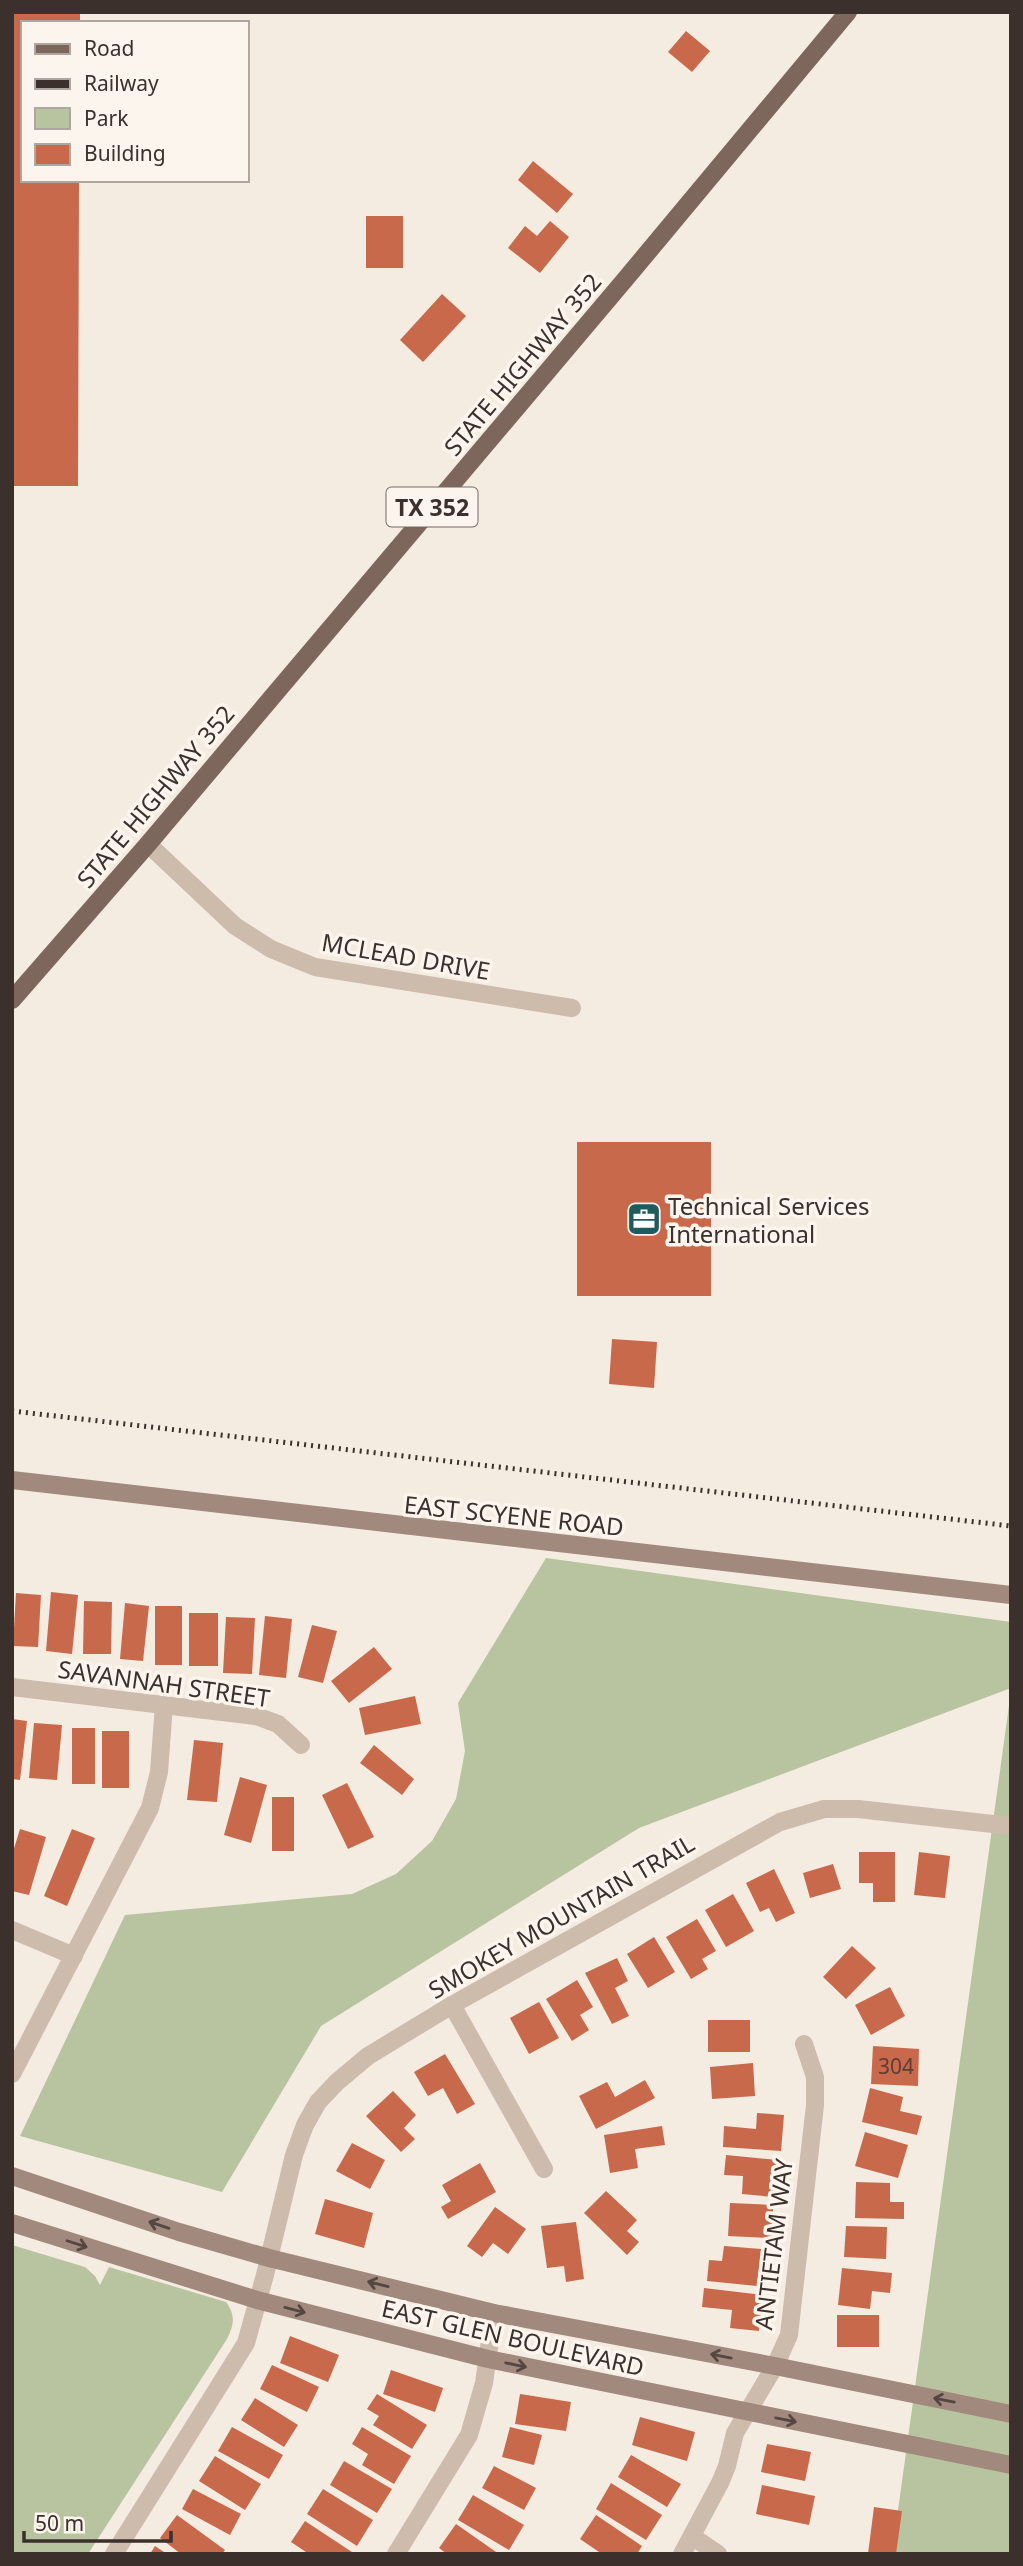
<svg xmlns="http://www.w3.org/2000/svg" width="1023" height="2566" font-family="'Noto Sans',sans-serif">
<rect width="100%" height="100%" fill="#f4ebe1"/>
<g fill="#b8c4a0">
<path d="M546,1558L1011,1622V1688L639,1828L321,2026L222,2192L20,2136L125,1915L352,1894L396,1874L432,1841L456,1799L465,1751L458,1703Z"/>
<path d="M1011,1691V2554H892Z"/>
<path d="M12,2245L85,2267L95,2276L100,2285L109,2267L226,2302C236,2316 234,2324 227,2339L88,2554H12Z"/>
</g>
<g fill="#c8694b">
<path d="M12,12H80V23H23V180H79L78,486H12Z"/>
<path d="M686,31L710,51L692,72L668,52Z"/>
<path d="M533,161L573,194L557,213L518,180Z"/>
<rect x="366" y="216" width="37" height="52"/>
<path d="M550,221L569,237L540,273L508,248L525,226L537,236Z"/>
<path d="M442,294L466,316L423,362L400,340Z"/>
<rect x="577" y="1142" width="134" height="154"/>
<path d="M612,1339L657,1342L654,1388L609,1384Z"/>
<path d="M51,1592L78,1595L72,1654L46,1651Z"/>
<path d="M16,1593L41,1595L38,1647L13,1646Z"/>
<path d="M84,1601L112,1602L111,1654H83Z"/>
<path d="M125,1603L149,1606L143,1661L120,1659Z"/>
<rect x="155" y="1606" width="27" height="59"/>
<rect x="189" y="1613" width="29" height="53"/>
<path d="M265,1616L292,1619L286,1678L259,1675Z"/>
<path d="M226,1617L255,1618L252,1674L223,1673Z"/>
<path d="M312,1625L337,1631L323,1683L298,1677Z"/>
<path d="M374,1647L392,1669L349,1703L331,1681Z"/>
<path d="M415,1696L421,1724L365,1735L359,1708Z"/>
<path d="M12,1719L27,1721L20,1780L12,1779Z"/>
<path d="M34,1723L62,1725L57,1780L29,1778Z"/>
<rect x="72" y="1728" width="23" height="56"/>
<rect x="102" y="1731" width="27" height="57"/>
<path d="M194,1740L223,1743L217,1802L187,1800Z"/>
<path d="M374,1745L414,1779L402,1795L360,1763Z"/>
<path d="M240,1777L267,1785L251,1843L224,1835Z"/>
<path d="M347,1783L374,1837L348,1849L322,1795Z"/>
<rect x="272" y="1797" width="22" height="54"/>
<path d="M20,1829L46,1837L29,1895L12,1891V1855Z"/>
<path d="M72,1829L95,1838L67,1906L44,1896Z"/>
<path d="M859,1852H895V1902H873V1883H859Z"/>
<path d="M919,1852L950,1856L945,1898L914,1895Z"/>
<path d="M833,1864L841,1889L810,1898L803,1873Z"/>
<path d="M774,1869L795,1913L776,1922L769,1908L760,1912L746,1883Z"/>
<path d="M733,1894L754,1931L726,1947L705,1910Z"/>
<path d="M697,1919L716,1951L702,1959L708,1969L691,1979L666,1937Z"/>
<path d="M654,1937L675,1972L648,1988L627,1954Z"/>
<path d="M852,1946L876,1968L846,1999L823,1977Z"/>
<path d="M617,1958L628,1981L615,1988L629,2016L612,2024L585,1973Z"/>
<path d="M577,1980L593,2007L580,2015L589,2030L572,2041L546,1999Z"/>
<path d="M890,1987L905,2016L871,2035L855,2005Z"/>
<path d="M539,2002L559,2038L529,2054L510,2018Z"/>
<rect x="708" y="2020" width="42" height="32"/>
<path d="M873,2046L919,2049L918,2086L871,2084Z"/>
<path d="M445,2054L475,2104L457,2114L443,2088L428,2096L414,2072Z"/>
<path d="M753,2063L755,2096L712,2099L710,2067Z"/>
<path d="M645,2080L655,2098L596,2129L579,2096L607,2082L615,2097Z"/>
<path d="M870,2088L903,2097L900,2111L922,2116L917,2135L862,2122Z"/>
<path d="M393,2091L416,2115L404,2128L415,2139L401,2152L366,2116Z"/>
<path d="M757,2113L784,2115L781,2151L723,2147L724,2126L756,2129Z"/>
<path d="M662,2126L665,2145L635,2149L638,2168L610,2173L604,2135Z"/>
<path d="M865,2132L908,2145L898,2178L855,2166Z"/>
<path d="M352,2143L385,2160L370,2189L336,2171Z"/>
<path d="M726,2155L777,2160L774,2197L742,2194L743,2176L724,2175Z"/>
<path d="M480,2163L496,2192L448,2219L441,2207L451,2201L442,2185Z"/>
<path d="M856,2182L890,2183V2202H904V2219L855,2218Z"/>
<path d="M606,2191L637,2220L627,2231L639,2242L627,2255L584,2213Z"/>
<path d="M325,2199L373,2213L364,2248L315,2234Z"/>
<path d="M730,2203L773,2205L772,2238L728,2236Z"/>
<path d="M495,2207L526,2229L508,2254L493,2243L482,2257L467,2246Z"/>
<path d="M576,2222L584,2279L566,2282L564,2266L547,2268L541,2226Z"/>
<path d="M846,2226L887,2227L886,2259L844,2257Z"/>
<path d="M724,2246L761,2249L757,2286L707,2281L709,2260L722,2261Z"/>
<path d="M842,2268L892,2273L890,2293L872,2291L870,2309L838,2305Z"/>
<path d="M704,2288L763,2295L759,2331L730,2328L732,2310L702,2307Z"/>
<rect x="837" y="2315" width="42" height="32"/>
<path d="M290,2336L339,2355L328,2382L280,2363Z"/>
<path d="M272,2365L319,2387L307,2412L260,2389Z"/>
<path d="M391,2370L443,2388L435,2412L383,2394Z"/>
<path d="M377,2394L427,2425L412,2449L373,2425L379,2416L367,2409Z"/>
<path d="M520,2394L571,2402L566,2431L515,2424Z"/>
<path d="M255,2398L298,2425L284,2447L241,2420Z"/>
<path d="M640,2417L695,2432L687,2461L632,2445Z"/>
<path d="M232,2427L283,2455L269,2479L218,2451Z"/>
<path d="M362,2427L411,2456L394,2484L362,2465L368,2454L352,2444Z"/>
<path d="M510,2427L542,2435L534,2465L502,2457Z"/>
<path d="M767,2444L811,2452L805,2481L761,2472Z"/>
<path d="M631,2455L681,2484L667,2507L618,2477Z"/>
<path d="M215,2456L261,2484L245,2510L199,2481Z"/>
<path d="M344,2461L392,2489L377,2513L330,2485Z"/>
<path d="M494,2466L536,2488L524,2510L482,2488Z"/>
<path d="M611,2483L662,2515L646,2540L596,2509Z"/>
<path d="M762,2485L815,2496L809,2525L756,2514Z"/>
<path d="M193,2489L241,2514L230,2535L182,2509Z"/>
<path d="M323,2489L373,2520L357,2546L307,2514Z"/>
<path d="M473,2495L524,2525L509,2550L458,2520Z"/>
<path d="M874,2507L902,2511L896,2554H868Z"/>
<path d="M177,2515L225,2550L222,2554H181L160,2538Z"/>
<path d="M596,2515L642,2546L637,2554H602L580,2539Z"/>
<path d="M305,2521L352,2552L350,2554H309L291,2542Z"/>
<path d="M456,2524L499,2554H447L439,2548Z"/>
<path d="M155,2546L167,2554H150Z"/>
</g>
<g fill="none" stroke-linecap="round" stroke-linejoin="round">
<g stroke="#cdbbac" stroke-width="18">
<path d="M148,844L235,926L271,949L315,967L572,1008"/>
<path d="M12,1687L256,1716L278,1724L301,1745"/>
<path d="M12,1930L74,1956"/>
<path d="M452,2005L544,2169"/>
<path d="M12,2074L150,1808L159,1772L164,1705"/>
<path d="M693,2537L718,2554"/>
<path d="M114,2554L246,2343L265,2275L294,2155L305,2125L318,2102L337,2082L368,2056L452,2005L780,1822L824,1809H858L1011,1826"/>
<path d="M396,2554L469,2435L484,2383L494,2313"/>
<path d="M682,2554L720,2483L727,2466L735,2433L775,2366L789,2335L815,2105V2077L804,2044"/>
</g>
<g stroke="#a18a7d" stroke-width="18">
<path d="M12,1480L1011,1595"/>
<path d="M12,2176L179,2232L269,2258L494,2313L775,2366L1011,2414"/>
<path d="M12,2223L257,2300L488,2359L1011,2465"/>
</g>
<path stroke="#7d675c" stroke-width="18" d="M12,1000L148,844L628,276L848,12"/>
<path stroke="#3b302b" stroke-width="5" stroke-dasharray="2 5" stroke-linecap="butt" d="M12,1411L1011,1526"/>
</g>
<defs><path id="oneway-shaft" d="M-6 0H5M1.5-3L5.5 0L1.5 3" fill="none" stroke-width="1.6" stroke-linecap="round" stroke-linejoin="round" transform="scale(1.75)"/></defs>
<g stroke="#544640">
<use href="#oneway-shaft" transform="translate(159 2225) rotate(-161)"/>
<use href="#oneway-shaft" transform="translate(77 2244) rotate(18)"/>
<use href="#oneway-shaft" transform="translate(378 2284) rotate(-166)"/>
<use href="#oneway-shaft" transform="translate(295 2310) rotate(15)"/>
<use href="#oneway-shaft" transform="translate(721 2356) rotate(-169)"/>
<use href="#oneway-shaft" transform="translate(516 2365) rotate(12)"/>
<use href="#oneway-shaft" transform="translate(944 2400) rotate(-169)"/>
<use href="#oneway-shaft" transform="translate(786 2420) rotate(11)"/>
</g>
<defs>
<g id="office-square" transform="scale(1.75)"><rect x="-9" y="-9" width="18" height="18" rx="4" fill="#1f5a5e" stroke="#fbf5ee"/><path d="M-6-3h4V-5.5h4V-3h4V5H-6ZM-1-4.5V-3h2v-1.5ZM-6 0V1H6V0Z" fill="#fff"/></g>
</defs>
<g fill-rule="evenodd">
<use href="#office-square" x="644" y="1219"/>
</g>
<g text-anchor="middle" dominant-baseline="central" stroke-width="7" stroke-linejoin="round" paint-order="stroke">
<g font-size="21" fill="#5e3e33">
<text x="896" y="2066">304</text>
</g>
<rect fill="#fbf5ee" stroke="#756b66" stroke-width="2" x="386.5" y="487.5" width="91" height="39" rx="5"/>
<g font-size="23" font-weight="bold" fill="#3b302b">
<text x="432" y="507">TX 352</text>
</g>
<g font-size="24" fill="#3b302b" stroke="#fbf5ee">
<text transform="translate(522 364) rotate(-50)">STATE HIGHWAY 352</text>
<text transform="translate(155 796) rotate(-50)">STATE HIGHWAY 352</text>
<text transform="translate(406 956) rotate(10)">MCLEAD DRIVE</text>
<text transform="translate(514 1515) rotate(6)">EAST SCYENE ROAD</text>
<text transform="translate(164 1683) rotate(8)">SAVANNAH STREET</text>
<text transform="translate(561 1916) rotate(-30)">SMOKEY MOUNTAIN TRAIL</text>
<text transform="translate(773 2244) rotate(-83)">ANTIETAM WAY</text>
<text transform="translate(513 2337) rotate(13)">EAST GLEN BOULEVARD</text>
</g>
<g font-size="24" fill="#3b302b" stroke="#fbf5ee" text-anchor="start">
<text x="668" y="1205">Technical Services<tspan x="668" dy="28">International</tspan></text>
</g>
</g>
<rect width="1023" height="2566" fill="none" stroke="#3b302b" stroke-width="28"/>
<rect x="21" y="21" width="228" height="161" fill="#fbf5ee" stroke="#aea6a0" stroke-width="2"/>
<rect x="35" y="44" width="35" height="10" fill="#7d675c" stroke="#aea6a0" stroke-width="2"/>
<text x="84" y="56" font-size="21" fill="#3b302b">Road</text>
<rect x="35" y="79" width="35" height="10" fill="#3b302b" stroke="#aea6a0" stroke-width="2"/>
<text x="84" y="91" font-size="21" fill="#3b302b">Railway</text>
<rect x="35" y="108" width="35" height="21" fill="#b8c4a0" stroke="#aea6a0" stroke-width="2"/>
<text x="84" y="126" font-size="21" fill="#3b302b">Park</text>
<rect x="35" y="144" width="35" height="21" fill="#c8694b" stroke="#aea6a0" stroke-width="2"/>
<text x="84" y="161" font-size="21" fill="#3b302b">Building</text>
<path d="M24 2531v10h147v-10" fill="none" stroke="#3b302b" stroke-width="3.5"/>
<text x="35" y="2531" font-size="21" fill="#3b302b" stroke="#fbf5ee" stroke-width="5" paint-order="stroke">50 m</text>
</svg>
